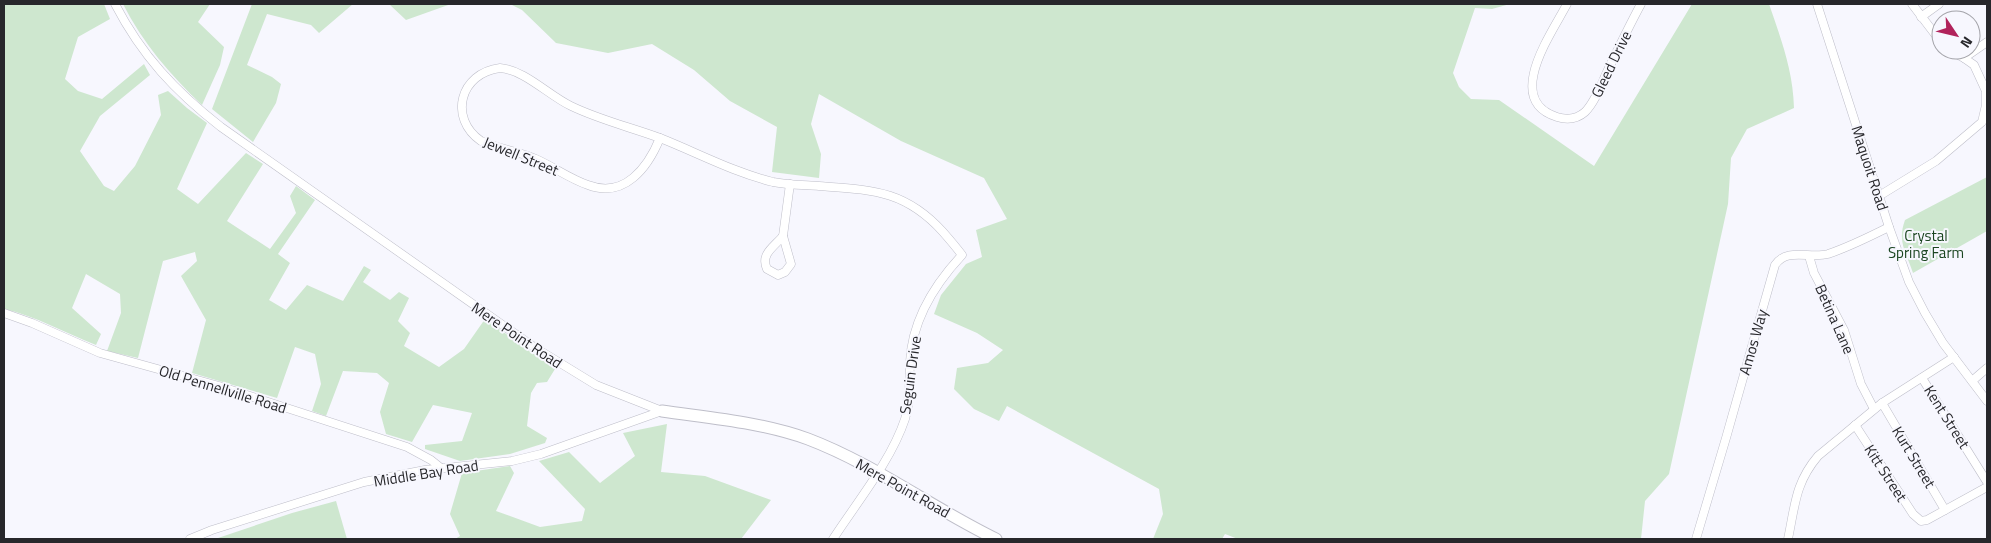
<svg xmlns="http://www.w3.org/2000/svg" width="1991" height="543" font-family="'Titillium Web',sans-serif">
<rect width="100%" height="100%" fill="#f7f7fe"/>
<g fill="#cee7cf">
<path d="M4,4H104L110,19L78,37L65,79L78,91L102,99L144,64L150,75L100,116L80,151L104,186L114,191L135,166L161,115L158,95L168,91L187,108L207,123L177,189L198,204L246,153L263,164L227,221L270,249L296,213L290,196L296,186L315,200L278,254L290,263L269,300L286,310L307,285L343,301L364,266L371,270L363,282L390,300L399,292L409,298L398,321L410,333L404,346L439,367L464,349L485,319L555,369L547,382L537,383L531,393L527,426L547,438L545,443L510,454L460,461L425,449V445L462,441L472,413L433,405L412,442L386,434L380,412L389,383L377,373L343,371L326,416L312,411L321,384L315,354L295,347L277,398L192,373L206,320L181,276L197,261L195,252L163,261L138,358L107,351L121,313L120,294L86,274L72,308L101,334L96,345C65,333 36,316 4,309Z"/>
<path d="M123,4H210L198,22L224,47L220,65L202,105C171,76 142,42 123,4Z"/>
<path d="M252,4H353L319,33L311,25L267,14L247,65L272,77L281,84L276,103L253,142L212,109Z"/>
<path d="M389,4H451L406,20Z"/>
<path d="M510,4H1510L1492,9L1475,8L1453,73L1459,87L1471,99L1499,100L1594,166L1692,4H1769C1781,39 1793,70 1794,108L1747,129L1731,158L1728,204L1669,474L1645,501L1641,539H1238L1225,534L1222,539H1153L1163,514L1159,489L1007,406L999,421L974,409L954,389L957,368L988,363L1003,350L977,333L934,314L941,295L966,264L982,257L976,230L1007,219L984,178L901,141L819,94L811,124L821,154L819,178L772,172L777,127L730,101L694,70L652,44L608,53L556,43L522,10Z"/>
<path d="M1987,177V231L1913,273C1906,252 1897,242 1905,220Z"/>
<path d="M667,424L661,472L705,476L771,500L741,539H455L460,536L450,514L462,473L510,466L514,473L496,511L540,527L582,521L585,509L539,461L569,452L600,483L635,456L623,433Z"/>
<path d="M336,501L347,539H215L292,513Z"/>
</g>
<g fill="none" stroke-linecap="round" stroke-linejoin="round">
<g stroke="#bebec9" stroke-width="9">
<g id="street">
<path d="M115,4C142,56 175,91 221,127L534,347L596,385L662,411"/>
<path d="M1567,4C1552,33 1503,100 1557,117C1567,120 1577,119 1585,112C1595,102 1601,85 1607,72C1618,49 1629,26 1641,4"/>
<path d="M1817,4L1889,227L1909,282L1925,313L1943,343L1987,401"/>
<path d="M1912,4L1941,42"/>
<path d="M1921,17L1939,4"/>
<path d="M1949,50L1964,58"/>
<path d="M500,68C525,70 548,95 571,106C600,120 630,127 660,138C648,167 625,199 588,185C570,179 554,167 536,159C518,151 499,149 481,141C448,118 460,73 500,68Z"/>
<path d="M660,138C698,153 733,172 773,182C788,185 804,185 819,186C872,190 905,190 943,232C950,240 956,247 962,255C934,285 912,320 910,362C909,381 911,400 905,419C891,461 857,502 833,539"/>
<path d="M1879,196L1936,161L1982,122L1986,105V91L1974,65L1964,58L1987,42"/>
<path d="M783,236L791,264L785,272L778,275L767,269C760,254 774,247 783,236Z"/>
<path d="M783,236L790,184"/>
<path d="M1809,256L1814,273L1844,330L1861,384L1874,409"/>
<path d="M4,313L32,323L100,353L219,386L407,447L431,460L441,468"/>
<path d="M1922,378L1987,482"/>
<path d="M1972,381L1987,368"/>
<path d="M1882,403L1945,510"/>
<path d="M1855,425L1913,514L1921,521L1927,520L1987,487"/>
<path d="M190,539L212,530L364,482L425,470L512,461L541,454L662,411"/>
<path d="M1696,539L1726,438L1775,265C1787,247 1810,259 1828,254C1849,247 1869,237 1889,227"/>
<path d="M1788,539C1795,506 1795,483 1818,456L1882,403L1954,357"/>
</g>
</g>
<g stroke="#bebec9" stroke-width="13">
<path id="secondary" d="M662,411C710,418 761,422 808,439C874,464 932,508 996,539"/>
</g>
<use href="#street" stroke="#fff" stroke-width="8"/>
<use href="#secondary" stroke="#fff" stroke-width="11"/>
</g>
<g text-anchor="middle" dominant-baseline="central" stroke-width="4" stroke-linejoin="round" paint-order="stroke">
<g font-size="15" fill="#27272b" stroke="#f7f7fe">
<text transform="translate(1611 64) rotate(-64)">Gleed Drive</text>
<text transform="translate(521 156) rotate(22)">Jewell Street</text>
<text transform="translate(1870 168) rotate(72)">Maquoit Road</text>
<text transform="translate(1835 319) rotate(66)">Betina Lane</text>
<text transform="translate(517 335) rotate(34)">Mere Point Road</text>
<text transform="translate(1753 342) rotate(-74)">Amos Way</text>
<text transform="translate(910 375) rotate(-82)">Seguin Drive</text>
<text transform="translate(223 389) rotate(17)">Old Pennellville Road</text>
<text transform="translate(1947 417) rotate(58)">Kent Street</text>
<text transform="translate(1914 457) rotate(59)">Kurt Street</text>
<text transform="translate(426 473) rotate(-9)">Middle Bay Road</text>
<text transform="translate(1886 473) rotate(57)">Kitt Street</text>
<text transform="translate(903 488) rotate(29)">Mere Point Road</text>
</g>
<g font-size="15" fill="#1a4520" stroke="#f7f7fe">
<text x="1926" y="235">Crystal<tspan x="1926" dy="17">Spring Farm</tspan></text>
</g>
</g>
<rect width="1991" height="543" fill="none" stroke="#27272b" stroke-width="10"/>
<g transform="translate(1956 35) rotate(125)"><circle r="24" fill="#f7f7fe" stroke="#a4a4aa"/>
<path d="M0-4L9 19L0 12L-9 19Z" fill="#b1235b"/>
<text y="-8" font-size="14" font-weight="bold" text-anchor="middle" fill="#27272b">N</text>
</g>
</svg>
